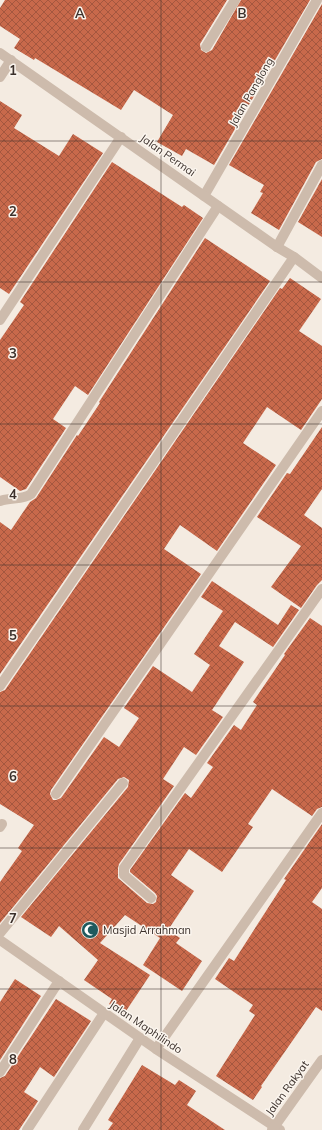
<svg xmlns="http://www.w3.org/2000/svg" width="322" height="1130" font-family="Mulish,sans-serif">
<defs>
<pattern id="building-cross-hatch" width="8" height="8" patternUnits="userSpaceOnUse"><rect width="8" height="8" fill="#c8694b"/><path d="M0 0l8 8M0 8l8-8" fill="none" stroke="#a4573f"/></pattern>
</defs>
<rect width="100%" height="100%" fill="#f4ebe1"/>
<g fill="url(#building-cross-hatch)">
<path d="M5,0H227L200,44L201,50L206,53L212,50L241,0H310L214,165L186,149L182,156L157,142L173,115L134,90L121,110L35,58L34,60L14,48L20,39L0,26V8Z"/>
<path d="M322,4V159L316,162L279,230L251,213L263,193L260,192L264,185L229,165Z"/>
<path d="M0,101L22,115L14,128L59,156L73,134L103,153L9,294L0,288Z"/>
<path d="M112,162L182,207L184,205L203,218L88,395L75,386L53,419L66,428L26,489L20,491L0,477V340L24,305L20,302Z"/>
<path d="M322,179V237L298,222Z"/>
<path d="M205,238L270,281L0,674V522L11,530L30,502L36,498L77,435L78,436L100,403L99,402Z"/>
<path d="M290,278L321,299L299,331L322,346V399L301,430L267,407L243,443L276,465L217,551L180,525L164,549L201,574L51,790L50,794L53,800H56L61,798L104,737L119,747L139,718L124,708L153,666L192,692L210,665L194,654L223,611L201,597L212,581L278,625L291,605L299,610L273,647L235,622L219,646L244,662L212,710L223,717L196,755L184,747L163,779L174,786L119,864L118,868V878L147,903L153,904L156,902L157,896L155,893L130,872V870L185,793L191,798L213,767L207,763L234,725L241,730L257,705L253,702L285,655L284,654L310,618L322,626V807L317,809L312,816L272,789L248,824L253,827L222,872L189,849L171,875L194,891L168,930L180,938L176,943L202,961L182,991L143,965L160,938L125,915L100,943L150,975L124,1014L109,1004L112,999L84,980L98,960L59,926L51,937L21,917L128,787L129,780L124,777L118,779L0,923V882L22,851L18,848L34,825L0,804V692L5,690L280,288L282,289Z"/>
<path d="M322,427V489L304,515L322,528V580L317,585L301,608L271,587L301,546L257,517L287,473L290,474Z"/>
<path d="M322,824V888L312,902L322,909V1011L316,1007L261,1086L262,1087L253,1100L216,1076L255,1015L249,1011L253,1005L215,979L229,958L234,961L286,880L284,879Z"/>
<path d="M15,979L41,996L0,1060V1002Z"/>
<path d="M56,999L91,1021L54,1077L40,1067L24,1092L38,1101L19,1130H0V1078L5,1076Z"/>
<path d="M142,1065L175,1085L179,1080L196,1091L187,1105L225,1130H108L113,1123L108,1120Z"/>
</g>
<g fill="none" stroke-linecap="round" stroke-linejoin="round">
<g stroke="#cdbbac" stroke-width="10">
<path d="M206,47L235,0"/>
<path d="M0,827L2,824"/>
</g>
<g stroke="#cdbbac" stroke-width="10">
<path d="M0,77L11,60"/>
<path d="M204,196L317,0"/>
<path d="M277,247L322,165"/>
<path d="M0,320L121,137"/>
<path d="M0,501C10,497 23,500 31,494L218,206"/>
<path d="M0,686L294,257"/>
<path d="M56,794L322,411"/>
<path d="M151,898L124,875V868L322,589"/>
<path d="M0,933L123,783"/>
<path d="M156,1049L322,813"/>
<path d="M0,1072L59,981"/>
<path d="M27,1130L104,1013"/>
<path d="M83,1130L140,1038"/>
</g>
<g stroke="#cdbbac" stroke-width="10">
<path d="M0,53L277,247L294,257L322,278"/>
<path d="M0,940L156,1049L280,1130"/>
<path d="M272,1130L322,1060"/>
</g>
</g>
<path fill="none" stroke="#3b302b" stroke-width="1" stroke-opacity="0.55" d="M161,0V1130M0,141H322M0,282H322M0,424H322M0,565H322M0,706H322M0,848H322M0,989H322"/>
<defs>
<g id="mosque-disc" transform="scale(0.9)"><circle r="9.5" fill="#1f5a5e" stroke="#fbf5ee"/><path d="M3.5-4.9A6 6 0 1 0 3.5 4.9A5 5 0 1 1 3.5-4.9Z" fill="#fff"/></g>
</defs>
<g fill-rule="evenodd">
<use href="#mosque-disc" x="90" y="930"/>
</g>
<g text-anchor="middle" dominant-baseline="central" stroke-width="3" stroke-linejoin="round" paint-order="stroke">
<g font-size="11" fill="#3b302b" stroke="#fbf5ee">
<text transform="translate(251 92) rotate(-60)">Jalan Panglong</text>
<text transform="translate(168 155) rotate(35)">Jalan Permai</text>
<text transform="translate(146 1027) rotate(34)">Jalan Maphilindo</text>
<text transform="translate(287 1088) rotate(-54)">Jalan Rakyat</text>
</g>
<g font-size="11" fill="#3b302b" stroke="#fbf5ee" text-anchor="start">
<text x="103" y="930">Masjid Arrahman</text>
</g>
</g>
<g font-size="13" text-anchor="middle" font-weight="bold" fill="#3b302b" stroke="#fbf5ee" stroke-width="3" stroke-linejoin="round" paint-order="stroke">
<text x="80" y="18">A</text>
<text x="242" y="18">B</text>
<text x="13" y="75">1</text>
<text x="13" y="216">2</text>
<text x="13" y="358">3</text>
<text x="13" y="499">4</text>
<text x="13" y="640">5</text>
<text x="13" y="781">6</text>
<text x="13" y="923">7</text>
<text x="13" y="1064">8</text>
</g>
</svg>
